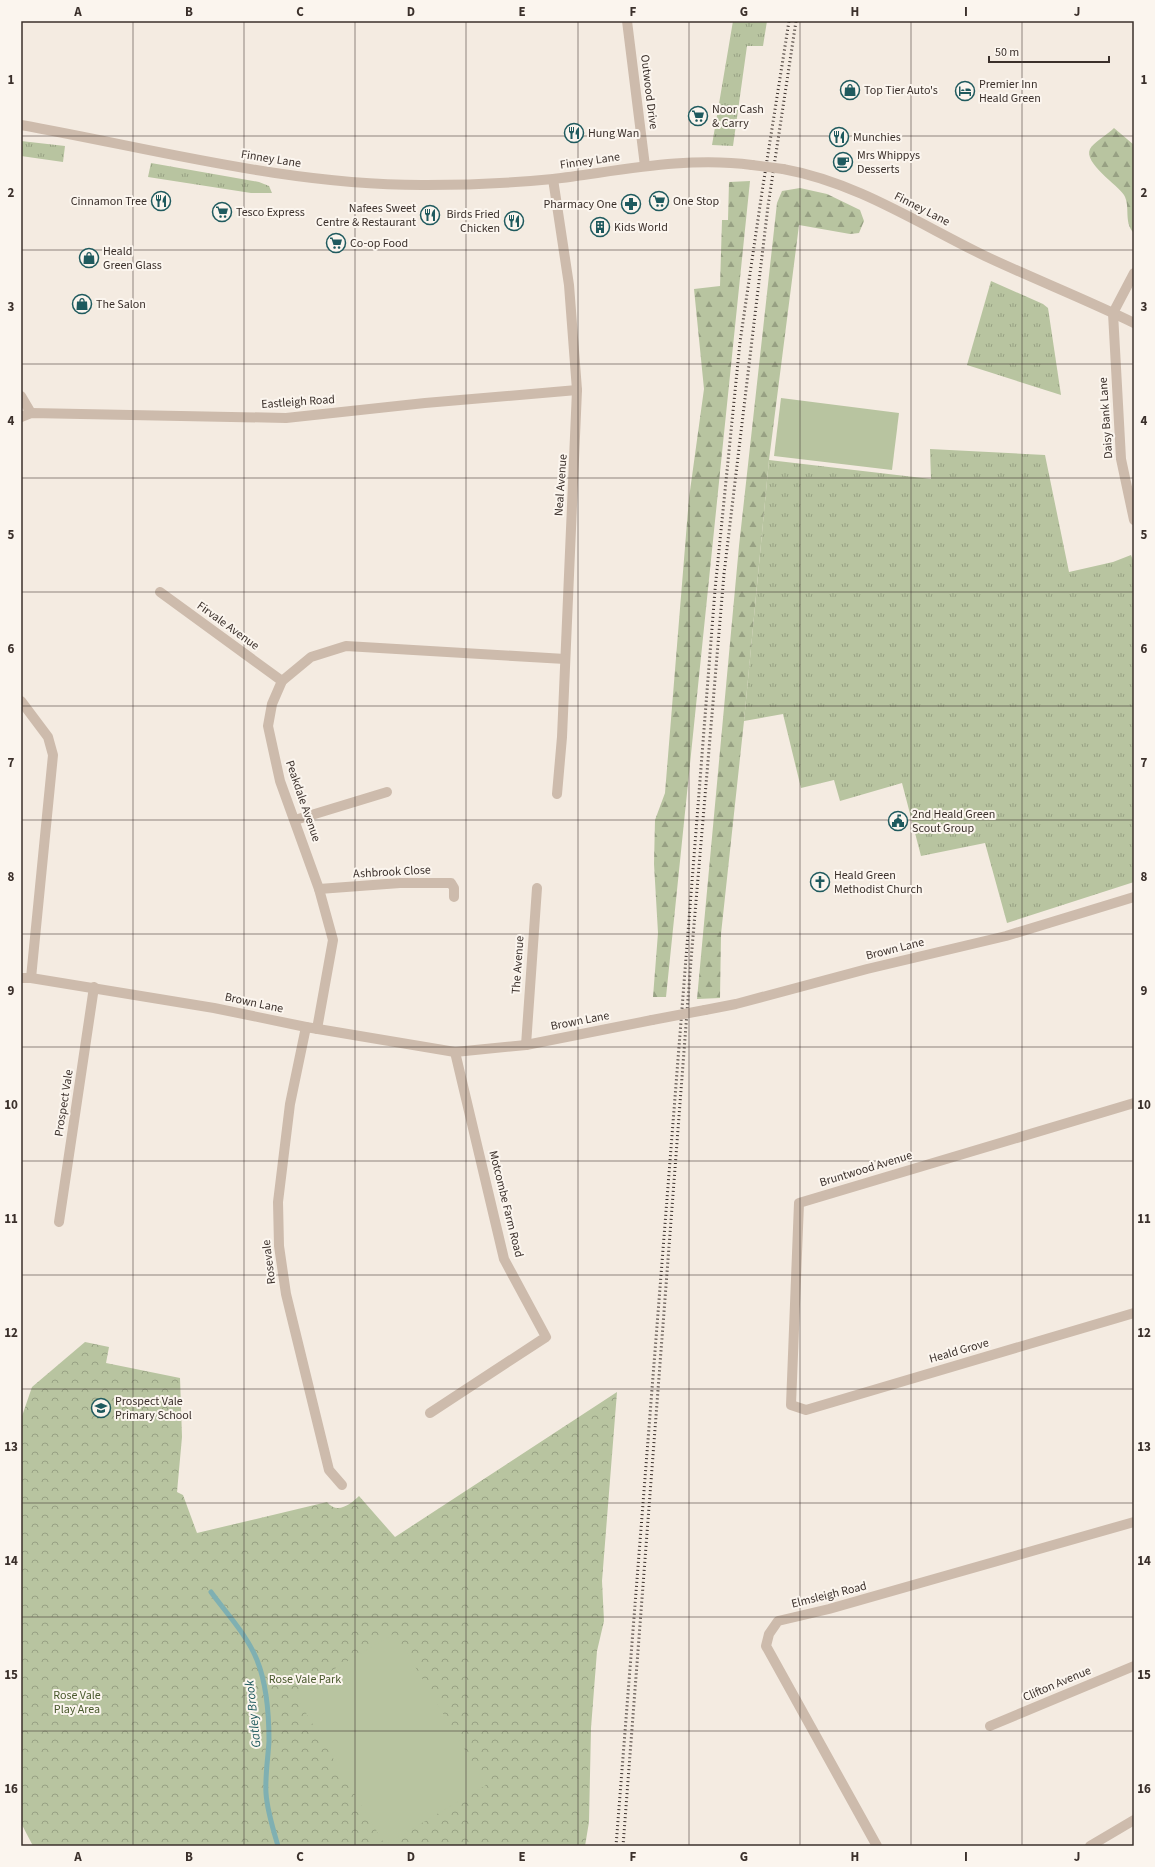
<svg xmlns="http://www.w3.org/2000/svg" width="1155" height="1867" font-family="'Source Sans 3',sans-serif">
<defs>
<pattern id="grass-tufts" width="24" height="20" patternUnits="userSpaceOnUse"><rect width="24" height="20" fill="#b8c4a0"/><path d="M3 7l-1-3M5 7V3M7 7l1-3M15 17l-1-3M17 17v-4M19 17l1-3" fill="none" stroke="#97a083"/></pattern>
<pattern id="forest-firs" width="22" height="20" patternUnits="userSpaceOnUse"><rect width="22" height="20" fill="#b8c4a0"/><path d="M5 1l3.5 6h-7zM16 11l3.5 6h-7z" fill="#97a083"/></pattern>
<pattern id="park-crowns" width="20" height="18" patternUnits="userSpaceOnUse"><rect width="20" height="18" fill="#b8c4a0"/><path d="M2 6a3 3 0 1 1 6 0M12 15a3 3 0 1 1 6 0" fill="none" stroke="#97a083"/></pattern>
</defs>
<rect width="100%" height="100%" fill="#f4ebe1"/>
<g fill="url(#grass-tufts)">
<path d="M733,21H767L763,46H747L733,146L712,145Z"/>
<path d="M21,141L65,146L63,162L21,156Z"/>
<path d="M151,163L259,182L269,186L272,193H251L148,177Z"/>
<path d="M991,281L1043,304L1048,308L1061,395L967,365Z"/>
<path d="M930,449L1045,455L1069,572L1113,562L1131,555L1134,563V882L1007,923L985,843L921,856L902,783L840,801L834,780L801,788L783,714L744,721L769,460L931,479Z"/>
</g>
<g fill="url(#forest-firs)">
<path d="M1114,128L1134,145V233C1123,222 1131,207 1124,195C1118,185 1083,163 1090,149C1093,143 1108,134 1114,128Z"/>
<path d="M750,181L666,997H653L658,933L654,864L655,820L665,793L689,498L704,389L694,289L720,286L722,220H728L729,182Z"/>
<path d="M800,188L827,194L860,210L864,221L859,233L850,234L799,225L769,460L744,721L721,934L720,998L697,999L739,546L777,203L782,191Z"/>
</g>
<path fill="url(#park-crowns)" d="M85,1342L109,1347L106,1363L180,1378L182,1437L177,1492L183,1495L197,1533L327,1502C337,1515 351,1504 359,1496L395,1537L617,1392L602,1581L604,1621L597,1651L591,1728L589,1822L585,1846H33L21,1823V1419L32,1387Z"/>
<g fill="#b8c4a0">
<path d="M781,398L899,413L892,470L774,456Z"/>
<path d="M395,1633L486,1785L385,1845L294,1693Z"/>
</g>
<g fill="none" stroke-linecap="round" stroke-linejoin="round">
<path stroke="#7fb0b2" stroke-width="5" d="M211,1592C227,1614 247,1635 257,1660C267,1685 269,1715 269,1741C268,1758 265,1776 266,1793C267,1810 273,1829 278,1846"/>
<g stroke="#cdbbac" stroke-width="10">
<path d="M627,21L645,166"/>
<path d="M21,125C155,149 290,186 427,185C469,185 511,183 553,179C619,171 686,156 752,165"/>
<path d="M783,169C856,182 919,224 985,256C1034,279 1085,299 1134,323"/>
<path d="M553,179L569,285L577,390L562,737L557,794"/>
<path d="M1134,273L1113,313L1121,459L1134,520"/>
<path d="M21,396L31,413"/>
<path d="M21,417L31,413L286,418L425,403L577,390"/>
<path d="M160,592L282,681"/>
<path d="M21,701L48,737L53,755L31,978"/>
<path d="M295,820L387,792"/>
<path d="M319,889L400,883H451L454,888V897"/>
<path d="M21,978H31L214,1008L306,1027L455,1052L526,1045L652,1020"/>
<path d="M705,1010L736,1004L867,969L1006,936L1134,897"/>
<path d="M306,1027L290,1104L278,1202L279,1246L286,1294L329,1470L342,1485"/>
<path d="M317,1029L333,940L319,889L280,781L268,726L272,704L282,681L311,657L346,646L565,659"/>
<path d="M526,1045L537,888"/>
<path d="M1134,1103L799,1203L791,1405L806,1410L1134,1313"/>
<path d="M59,1222L94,987"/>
<path d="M430,1413L546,1337L504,1259L455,1052"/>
<path d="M990,1726L1134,1666"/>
<path d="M877,1846L766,1646L769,1634L778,1621L829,1609L1134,1522"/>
<path d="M1090,1846L1134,1820"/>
</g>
<g stroke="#3b302b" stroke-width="3" stroke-dasharray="1 3" stroke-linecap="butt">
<path d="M616,1846L715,590L740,342L762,192L789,21"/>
<path d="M623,1846L691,960L724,574L768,206L796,21"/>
</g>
<g stroke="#cdbbac" stroke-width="10">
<path d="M752,165L783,169"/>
<path d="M652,1020L705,1010"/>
</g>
</g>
<path fill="none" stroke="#3b302b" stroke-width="1" stroke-opacity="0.55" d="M133,21V1846M244,21V1846M355,21V1846M466,21V1846M578,21V1846M689,21V1846M800,21V1846M911,21V1846M1022,21V1846M21,136H1134M21,250H1134M21,364H1134M21,478H1134M21,592H1134M21,706H1134M21,820H1134M21,934H1134M21,1047H1134M21,1161H1134M21,1275H1134M21,1389H1134M21,1503H1134M21,1617H1134M21,1731H1134"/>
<defs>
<g id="shop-ring" transform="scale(1)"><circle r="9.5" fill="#fbf5ee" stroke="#1f5a5e" stroke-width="1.5"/><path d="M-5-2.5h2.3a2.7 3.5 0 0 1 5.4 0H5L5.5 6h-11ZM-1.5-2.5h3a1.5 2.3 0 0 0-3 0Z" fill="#1f5a5e"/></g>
<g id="hotel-ring" transform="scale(1)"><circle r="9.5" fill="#fbf5ee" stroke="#1f5a5e" stroke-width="1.5"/><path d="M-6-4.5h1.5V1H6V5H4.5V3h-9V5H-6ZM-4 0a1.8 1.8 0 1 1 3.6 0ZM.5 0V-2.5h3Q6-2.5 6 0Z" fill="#1f5a5e"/></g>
<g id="supermarket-ring" transform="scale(1)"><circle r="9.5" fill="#fbf5ee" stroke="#1f5a5e" stroke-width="1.5"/><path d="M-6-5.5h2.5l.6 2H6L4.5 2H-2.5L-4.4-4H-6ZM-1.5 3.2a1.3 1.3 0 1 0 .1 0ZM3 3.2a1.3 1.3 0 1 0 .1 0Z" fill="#1f5a5e"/></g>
<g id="restaurant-ring" transform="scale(1)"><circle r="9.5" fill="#fbf5ee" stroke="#1f5a5e" stroke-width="1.5"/><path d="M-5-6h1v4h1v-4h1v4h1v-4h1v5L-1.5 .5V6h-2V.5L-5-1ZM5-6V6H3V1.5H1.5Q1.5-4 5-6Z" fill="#1f5a5e"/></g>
<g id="cafe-ring" transform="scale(1)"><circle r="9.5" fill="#fbf5ee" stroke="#1f5a5e" stroke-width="1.5"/><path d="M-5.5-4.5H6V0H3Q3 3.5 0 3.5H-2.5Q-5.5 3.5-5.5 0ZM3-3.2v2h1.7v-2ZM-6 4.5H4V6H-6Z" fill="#1f5a5e"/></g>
<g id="pharmacy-ring" transform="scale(1)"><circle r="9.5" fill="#fbf5ee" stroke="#1f5a5e" stroke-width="1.5"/><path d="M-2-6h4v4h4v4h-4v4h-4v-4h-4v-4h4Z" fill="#1f5a5e"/></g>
<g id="building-ring" transform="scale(1)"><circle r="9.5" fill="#fbf5ee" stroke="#1f5a5e" stroke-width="1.5"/><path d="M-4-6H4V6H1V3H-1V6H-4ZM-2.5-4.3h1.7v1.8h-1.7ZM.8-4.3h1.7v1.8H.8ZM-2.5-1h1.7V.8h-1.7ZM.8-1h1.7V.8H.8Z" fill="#1f5a5e"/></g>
<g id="civic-ring" transform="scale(1)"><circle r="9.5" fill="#fbf5ee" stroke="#1f5a5e" stroke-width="1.5"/><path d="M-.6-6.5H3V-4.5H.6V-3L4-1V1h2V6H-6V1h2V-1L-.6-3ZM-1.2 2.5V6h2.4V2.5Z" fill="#1f5a5e"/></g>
<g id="church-ring" transform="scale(1)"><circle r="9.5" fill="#fbf5ee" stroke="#1f5a5e" stroke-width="1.5"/><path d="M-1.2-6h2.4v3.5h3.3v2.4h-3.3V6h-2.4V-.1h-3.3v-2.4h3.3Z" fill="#1f5a5e"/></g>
<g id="school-ring" transform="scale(1)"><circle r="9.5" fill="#fbf5ee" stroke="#1f5a5e" stroke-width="1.5"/><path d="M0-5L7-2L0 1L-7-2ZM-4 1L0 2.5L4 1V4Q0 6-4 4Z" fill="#1f5a5e"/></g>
</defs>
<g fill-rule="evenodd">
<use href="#shop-ring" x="850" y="90"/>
<use href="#hotel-ring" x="965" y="91"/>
<use href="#supermarket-ring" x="698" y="116"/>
<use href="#restaurant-ring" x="574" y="133"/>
<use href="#restaurant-ring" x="839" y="137"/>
<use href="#cafe-ring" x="843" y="162"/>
<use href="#restaurant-ring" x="161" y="201"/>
<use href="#supermarket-ring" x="659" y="201"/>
<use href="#pharmacy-ring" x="631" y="204"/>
<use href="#supermarket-ring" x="222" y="212"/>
<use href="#restaurant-ring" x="430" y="215"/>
<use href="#restaurant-ring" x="514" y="221"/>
<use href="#building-ring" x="600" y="227"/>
<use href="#supermarket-ring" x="336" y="243"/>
<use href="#shop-ring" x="89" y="258"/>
<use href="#shop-ring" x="82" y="304"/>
<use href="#civic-ring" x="898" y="821"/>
<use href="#church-ring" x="820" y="882"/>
<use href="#school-ring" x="101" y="1408"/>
</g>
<g text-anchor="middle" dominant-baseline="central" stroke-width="4" stroke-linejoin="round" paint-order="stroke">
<g font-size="12" fill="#3b302b" stroke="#fbf5ee" text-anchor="start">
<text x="979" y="84">Premier Inn<tspan x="979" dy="14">Heald Green</tspan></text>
<text x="864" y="90">Top Tier Auto's</text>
<text x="712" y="109">Noor Cash<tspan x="712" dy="14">&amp; Carry</tspan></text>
<text x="588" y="133">Hung Wan</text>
<text x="853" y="137">Munchies</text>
<text x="857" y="155">Mrs Whippys<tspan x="857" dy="14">Desserts</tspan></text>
<text x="147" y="201" text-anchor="end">Cinnamon Tree</text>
<text x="673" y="201">One Stop</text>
<text x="617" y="204" text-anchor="end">Pharmacy One</text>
<text x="416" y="208" text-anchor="end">Nafees Sweet<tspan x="416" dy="14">Centre &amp; Restaurant</tspan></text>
<text x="236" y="212">Tesco Express</text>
<text x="500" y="214" text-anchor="end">Birds Fried<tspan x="500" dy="14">Chicken</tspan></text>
<text x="614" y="227">Kids World</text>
<text x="350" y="243">Co-op Food</text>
<text x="103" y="251">Heald<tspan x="103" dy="14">Green Glass</tspan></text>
<text x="96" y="304">The Salon</text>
<text x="912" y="814">2nd Heald Green<tspan x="912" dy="14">Scout Group</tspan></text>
<text x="834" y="875">Heald Green<tspan x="834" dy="14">Methodist Church</tspan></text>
<text x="115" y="1401">Prospect Vale<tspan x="115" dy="14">Primary School</tspan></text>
</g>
<g font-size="12" fill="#3b302b" stroke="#fbf5ee">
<text transform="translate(649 92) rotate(83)">Outwood Drive</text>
<text transform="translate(271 159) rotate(9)">Finney Lane</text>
<text transform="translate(590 161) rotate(-8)">Finney Lane</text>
<text transform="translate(922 209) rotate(27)">Finney Lane</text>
<text transform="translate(298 402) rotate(-4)">Eastleigh Road</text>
<text transform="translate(1106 418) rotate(-94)">Daisy Bank Lane</text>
<text transform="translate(561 485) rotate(-86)">Neal Avenue</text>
<text transform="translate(228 626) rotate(36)">Firvale Avenue</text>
<text transform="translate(303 801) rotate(71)">Peakdale Avenue</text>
<text transform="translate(392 872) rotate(-3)">Ashbrook Close</text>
<text transform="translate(895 949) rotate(-14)">Brown Lane</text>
<text transform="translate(518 965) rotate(-86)">The Avenue</text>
<text transform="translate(254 1003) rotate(12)">Brown Lane</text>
<text transform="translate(580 1021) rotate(-11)">Brown Lane</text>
<text transform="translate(64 1103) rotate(-81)">Prospect Vale</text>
<text transform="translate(866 1169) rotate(-17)">Bruntwood Avenue</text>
<text transform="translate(506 1204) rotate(76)">Motcombe Farm Road</text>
<text transform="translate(269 1262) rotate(-97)">Rosevale</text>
<text transform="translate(959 1351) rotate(-16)">Heald Grove</text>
<text transform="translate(829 1595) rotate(-14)">Elmsleigh Road</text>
<text transform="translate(1057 1684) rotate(-23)">Clifton Avenue</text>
</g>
<g font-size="12" fill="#4a5a2e" stroke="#fbf5ee">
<text x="305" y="1679">Rose Vale Park</text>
<text x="77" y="1695">Rose Vale<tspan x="77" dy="14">Play Area</tspan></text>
</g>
<g font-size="13" font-style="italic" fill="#1f5a5e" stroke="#fbf5ee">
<text transform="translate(253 1714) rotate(-96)">Gatley Brook</text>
</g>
</g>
<rect width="1155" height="1867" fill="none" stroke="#fbf5ee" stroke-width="44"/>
<path d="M989 56v6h120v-6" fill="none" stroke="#3b302b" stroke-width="2"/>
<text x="995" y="56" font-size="12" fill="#3b302b" stroke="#fbf5ee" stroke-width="3" paint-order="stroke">50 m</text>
<rect x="22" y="22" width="1111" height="1823" fill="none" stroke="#3b302b" stroke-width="1.5"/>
<g font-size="13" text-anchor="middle" font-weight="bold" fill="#3b302b">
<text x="78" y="16">A</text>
<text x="189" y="16">B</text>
<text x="300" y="16">C</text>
<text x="411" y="16">D</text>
<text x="522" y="16">E</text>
<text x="633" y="16">F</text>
<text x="744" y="16">G</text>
<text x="855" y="16">H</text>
<text x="966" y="16">I</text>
<text x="1077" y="16">J</text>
<text x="11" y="84">1</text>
<text x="1144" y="84">1</text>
<text x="11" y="197">2</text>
<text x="1144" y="197">2</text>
<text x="11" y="311">3</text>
<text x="1144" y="311">3</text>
<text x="11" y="425">4</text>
<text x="1144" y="425">4</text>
<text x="11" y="539">5</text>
<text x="1144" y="539">5</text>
<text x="11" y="653">6</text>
<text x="1144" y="653">6</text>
<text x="11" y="767">7</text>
<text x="1144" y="767">7</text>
<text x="11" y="881">8</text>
<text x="1144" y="881">8</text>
<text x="11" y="995">9</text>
<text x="1144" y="995">9</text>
<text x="11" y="1109">10</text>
<text x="1144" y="1109">10</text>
<text x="11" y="1223">11</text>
<text x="1144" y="1223">11</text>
<text x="11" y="1337">12</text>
<text x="1144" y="1337">12</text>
<text x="11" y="1451">13</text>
<text x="1144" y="1451">13</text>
<text x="11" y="1565">14</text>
<text x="1144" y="1565">14</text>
<text x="11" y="1679">15</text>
<text x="1144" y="1679">15</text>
<text x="11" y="1793">16</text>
<text x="1144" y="1793">16</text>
<text x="78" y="1861">A</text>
<text x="189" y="1861">B</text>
<text x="300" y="1861">C</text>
<text x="411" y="1861">D</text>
<text x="522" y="1861">E</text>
<text x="633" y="1861">F</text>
<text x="744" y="1861">G</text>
<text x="855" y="1861">H</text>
<text x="966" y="1861">I</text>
<text x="1077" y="1861">J</text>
</g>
</svg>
